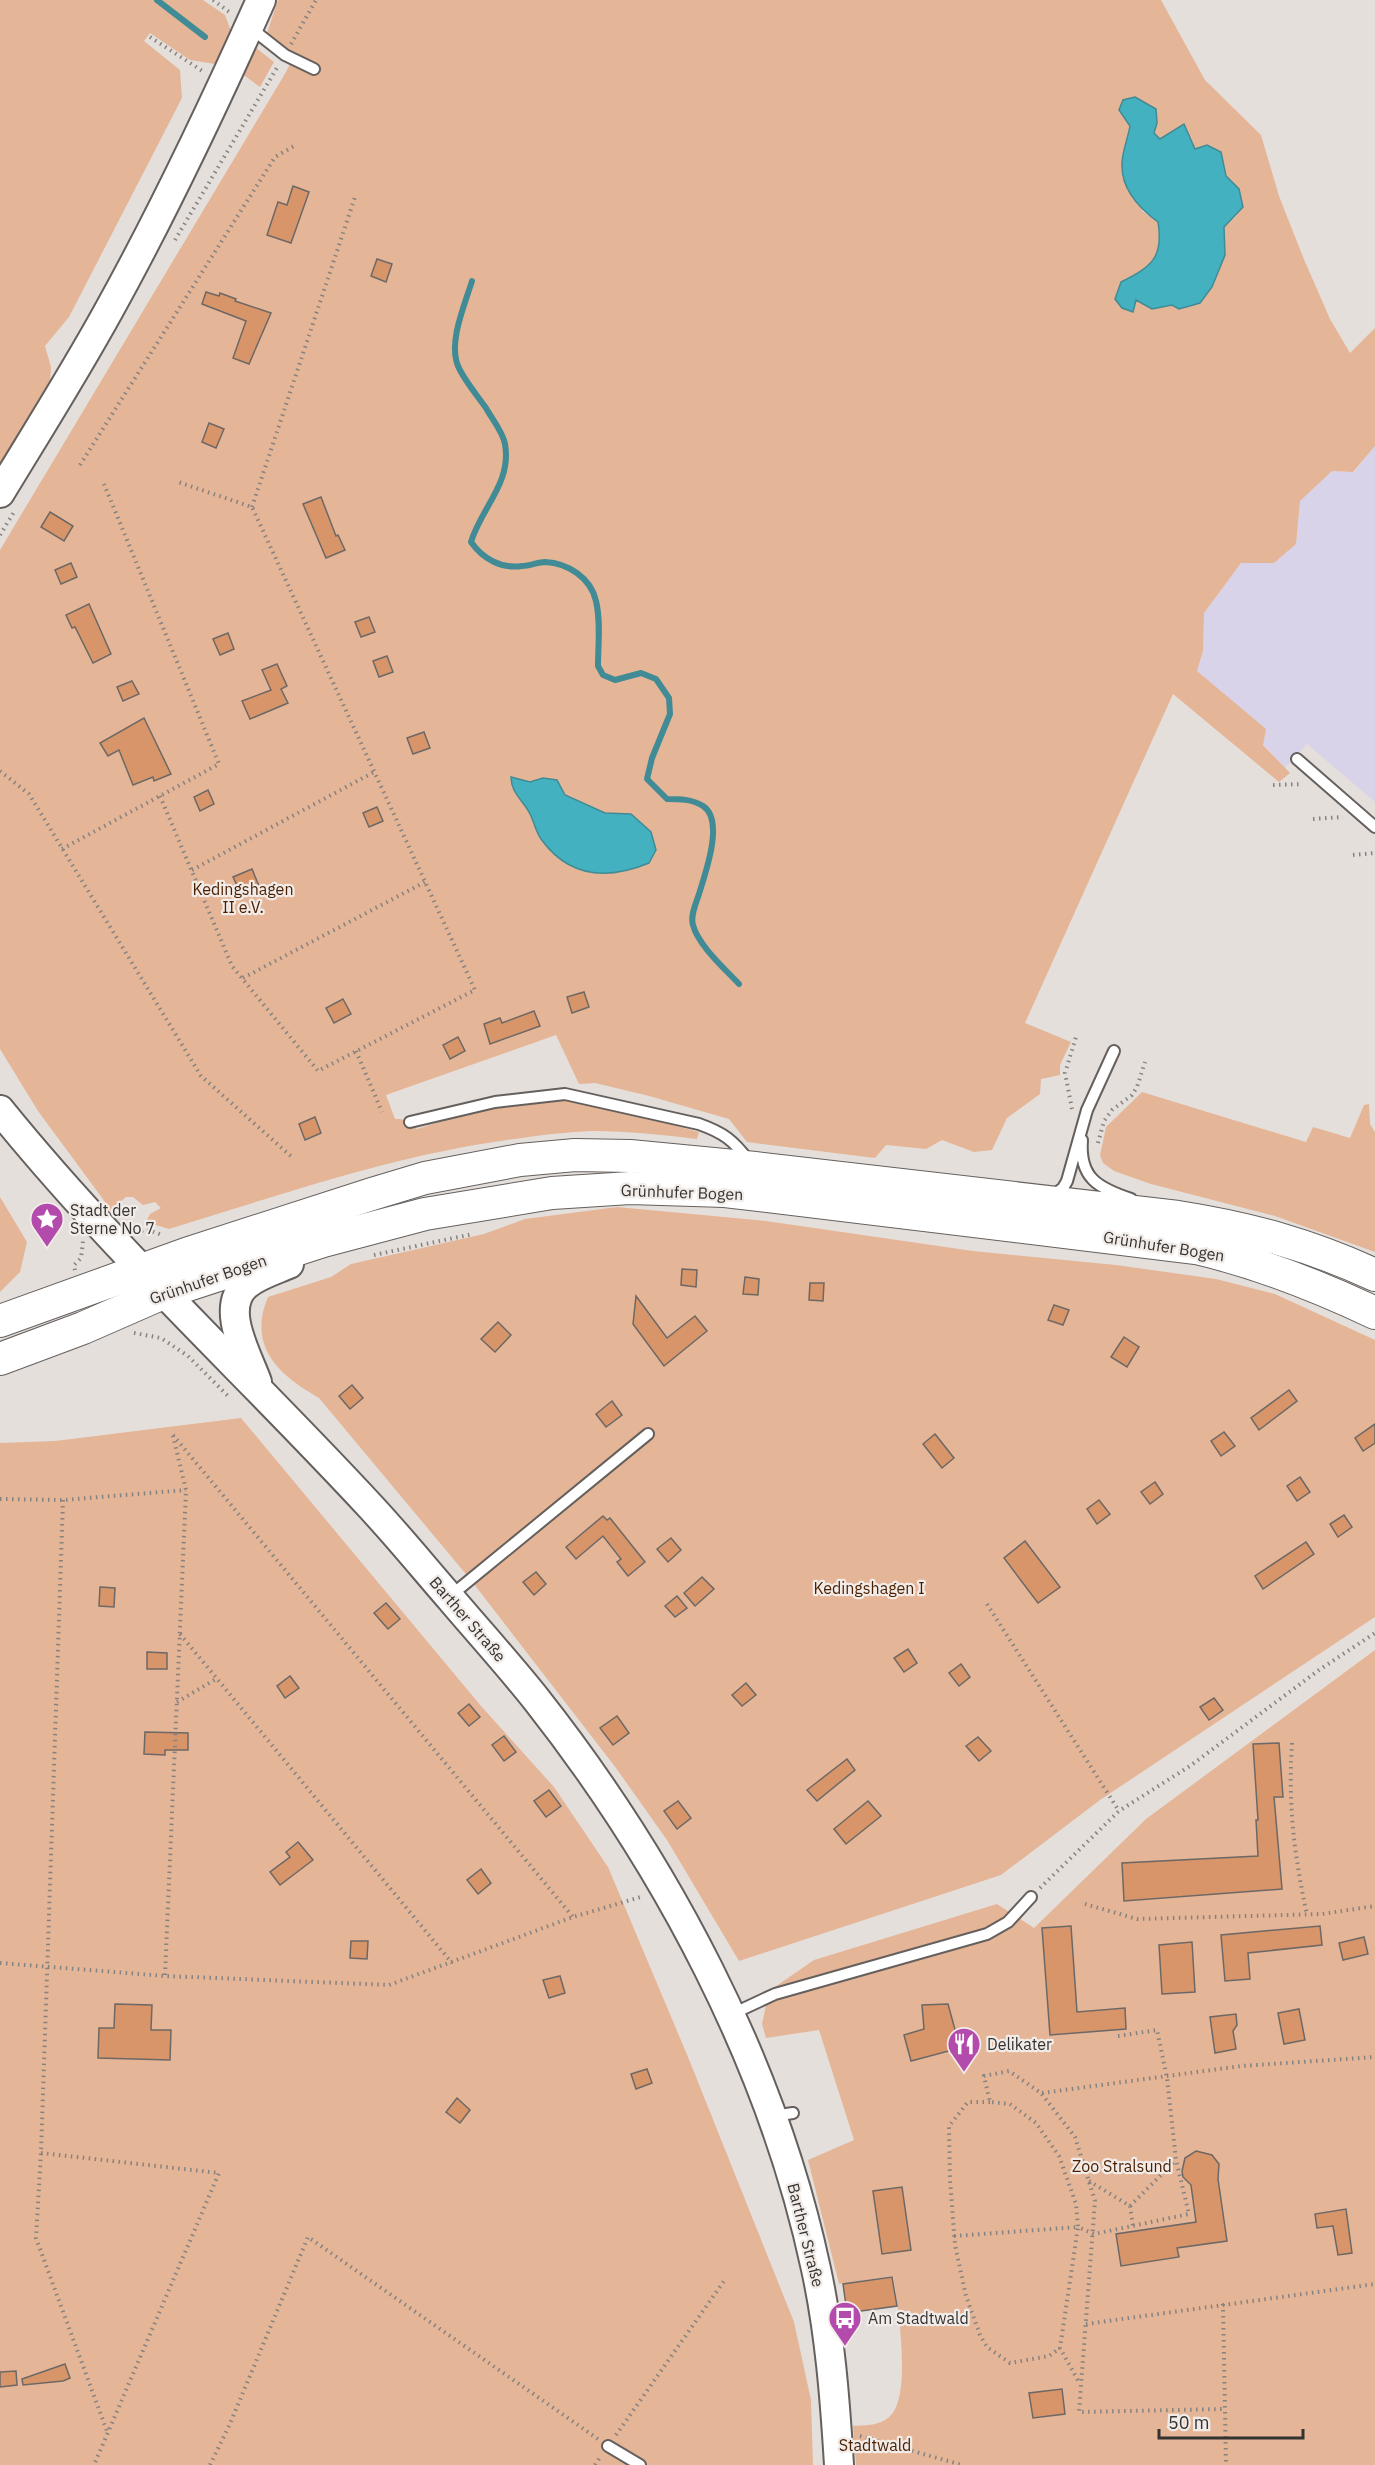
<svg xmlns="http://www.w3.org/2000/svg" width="1375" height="2465" font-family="'IBM Plex Sans',sans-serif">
<rect width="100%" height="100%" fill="#e5dfdc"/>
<path fill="#d8d3e9" d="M1375,446V802L1307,744L1285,768L1197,671L1203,651L1204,613L1241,563H1274L1296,544L1300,501L1332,471L1354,472Z"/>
<g fill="#e5b597" fill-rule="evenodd">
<path d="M0,0H203L225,15L231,31L215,64L190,60L150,33L144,41L180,70L182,98L69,317L45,346L51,367L50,384L0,464Z"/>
<path d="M278,0H1161L1205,80L1261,135L1279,196L1303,257L1330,319L1350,353L1375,328V446L1353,472L1332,471L1300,501L1296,544L1274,563H1241L1204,613L1203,651L1197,671L1266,729L1263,745L1290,773L1279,782L1173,694L1025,1023L1071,1042L1060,1065V1075L1041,1079L1040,1094L1007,1118L992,1150L974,1152L942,1140L926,1149L886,1145L875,1158L747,1142L729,1119L649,1096L595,1083L579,1084L556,1035L386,1095L395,1119H401L417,1129C460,1116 505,1098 551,1099C599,1100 652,1120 699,1132L697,1139C663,1135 628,1131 593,1131C564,1132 535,1136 507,1140C391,1156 281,1195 169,1229L146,1222L150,1214L161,1208L155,1202L143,1205L133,1197H126L111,1210L38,1111L0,1049V550L286,72L291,62L267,33ZM1157,123L1154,133L1160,139L1195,149L1221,161L1226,176L1239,189L1237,215L1224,227L1225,255L1172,305L1152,309L1136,300L1133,312L1121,282C1151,267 1164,258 1158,222L1142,211L1128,138L1130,126Z"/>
<path d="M250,43L274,62L260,87L238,71Z"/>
<path d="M1142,1092L1306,1142L1313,1127L1350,1138L1364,1105L1369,1104L1370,1124L1375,1132V1252L1275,1216L1151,1184L1114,1171L1103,1163L1100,1155L1106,1127Z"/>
<path d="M0,1197L27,1242L20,1272L0,1292Z"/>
<path d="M617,1207L766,1221L973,1251L1116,1265L1216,1279L1275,1294L1375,1340V1617L1100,1800L1001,1875L739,1961L667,1840L616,1768L470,1579L319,1398C279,1375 247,1347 268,1297L331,1277L351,1264L484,1234L525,1219Z"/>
<path d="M241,1418L481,1706L554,1787L608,1867L688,2057L794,2322L811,2400L813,2465H0V1443L55,1441Z"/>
<path d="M1375,1650V2465H856L853,2426C867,2425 882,2426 892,2414C911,2391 898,2305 893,2276L839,2284L808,2160L854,2140L819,2030L766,2038L762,2024L769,1991L814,1960L997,1904L1034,1928L1146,1819Z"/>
</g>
<g fill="#44b1c0" stroke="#408b95" stroke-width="1.5">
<path d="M1135,97L1156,109L1157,123L1154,133L1160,139L1184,124L1195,149L1207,145L1221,152L1226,176L1239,189L1243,207L1224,227L1225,255L1212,287L1200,303L1179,309L1172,305L1152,309L1136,300L1133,312L1122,308L1115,299L1121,282C1151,267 1164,258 1158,222C1139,208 1121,189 1122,164C1122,152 1128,138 1130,126L1119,110L1123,100Z"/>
<path d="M511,777L530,782L543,778L557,780L565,795L605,813L631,814L651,832L656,850L649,863C608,880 569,878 541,839C536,832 534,822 530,814C523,800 511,793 511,777Z"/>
</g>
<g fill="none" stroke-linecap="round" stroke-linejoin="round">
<g stroke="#408b95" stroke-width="6">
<path d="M157,0L205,37"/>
<path d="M472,281C465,304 448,342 458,366C464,380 477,395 486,408C492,419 503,432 505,444C512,483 481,508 471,542C483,559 501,569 522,566C530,566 538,562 545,562C568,563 591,578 596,601C601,622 598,645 598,666L603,675L615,680L641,673L656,679L669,698L670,714L652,758L647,779L667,799C679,799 692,799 703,806C725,820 705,874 699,894C696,903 690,916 693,925C698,945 725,969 739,984"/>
</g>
</g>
<g fill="#d8956a" stroke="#6d6865" stroke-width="1.5">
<path d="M293,186L309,192L291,243L267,235L278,202L287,205Z"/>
<path d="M377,259L392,264L386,282L371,276Z"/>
<path d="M206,292L219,296L220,293L236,299L235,301L271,313L249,364L233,358L246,321L202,304Z"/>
<path d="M209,423L224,429L216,448L202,442Z"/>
<path d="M321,497L336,536L338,535L345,550L326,558L303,504Z"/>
<path d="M50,512L73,526L64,541L41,527Z"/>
<path d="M71,563L77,577L61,584L55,570Z"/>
<path d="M89,604L111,654L93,663L75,627L72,628L66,615Z"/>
<path d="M369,617L375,632L361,637L355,622Z"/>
<path d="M228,633L234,649L220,655L213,639Z"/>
<path d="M387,656L393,672L379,677L373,661Z"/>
<path d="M277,664L287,686L281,689L288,703L250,719L242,701L271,690L262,670Z"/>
<path d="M132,681L139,694L123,701L117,687Z"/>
<path d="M144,718L171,774L154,781L153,777L133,785L119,750L108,756L100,743Z"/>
<path d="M424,732L430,748L413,754L407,738Z"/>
<path d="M208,790L214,804L200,811L194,797Z"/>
<path d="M377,807L383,821L369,827L363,813Z"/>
<path d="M252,869L259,886L241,894L233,877Z"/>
<path d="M584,992L589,1007L572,1013L567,997Z"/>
<path d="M343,999L351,1014L334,1023L326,1008Z"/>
<path d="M534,1011L540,1026L490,1044L484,1024L500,1018L502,1023Z"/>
<path d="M458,1037L465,1051L450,1059L443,1045Z"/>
<path d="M315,1117L321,1133L305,1140L299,1124Z"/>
<path d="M682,1269L697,1270L696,1287L681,1285Z"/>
<path d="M745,1277L759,1279L758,1295L743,1294Z"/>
<path d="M810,1283H824L823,1301L809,1300Z"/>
<path d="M636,1296L667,1338L695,1316L707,1331L664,1366L633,1324Z"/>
<path d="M1054,1305L1069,1310L1063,1325L1048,1320Z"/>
<path d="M498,1322L511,1335L495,1352L481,1339Z"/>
<path d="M1124,1337L1139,1347L1127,1367L1111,1357Z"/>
<path d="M352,1385L363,1398L350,1409L339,1396Z"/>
<path d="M1289,1390L1297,1401L1259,1430L1251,1418Z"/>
<path d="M612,1401L622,1415L606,1427L596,1414Z"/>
<path d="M1375,1424V1443L1363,1451L1355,1438Z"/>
<path d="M1224,1432L1235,1446L1221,1456L1211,1441Z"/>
<path d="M935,1434L954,1458L942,1468L923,1444Z"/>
<path d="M1300,1477L1310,1492L1297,1501L1287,1486Z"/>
<path d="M1155,1482L1163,1494L1150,1504L1141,1492Z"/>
<path d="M1099,1500L1110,1514L1097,1524L1087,1509Z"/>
<path d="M1344,1515L1352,1527L1338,1537L1330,1524Z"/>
<path d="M603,1516L607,1520L610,1518L645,1562L628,1576L617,1562L621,1559L603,1536L576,1559L566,1547Z"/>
<path d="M671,1538L681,1550L668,1562L657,1549Z"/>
<path d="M1025,1541L1060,1587L1038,1603L1004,1558Z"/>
<path d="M1306,1542L1314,1554L1263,1589L1255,1576Z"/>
<path d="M536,1572L546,1584L534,1595L523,1582Z"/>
<path d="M702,1577L714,1589L695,1606L684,1593Z"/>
<path d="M100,1587L115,1588L114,1607L99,1606Z"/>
<path d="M677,1596L687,1608L675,1617L665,1606Z"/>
<path d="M386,1603L400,1619L388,1629L374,1613Z"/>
<path d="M908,1649L917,1663L904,1672L894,1658Z"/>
<path d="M147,1652L167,1653V1669H147Z"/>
<path d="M961,1664L970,1677L959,1686L949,1673Z"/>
<path d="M290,1676L299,1688L285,1698L277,1686Z"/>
<path d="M746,1683L756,1695L742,1706L732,1695Z"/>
<path d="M1214,1698L1223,1710L1209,1720L1200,1707Z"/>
<path d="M469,1704L480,1717L469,1726L458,1713Z"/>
<path d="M617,1716L629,1733L613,1745L600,1728Z"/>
<path d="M145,1732L188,1733V1750H165V1755L144,1754Z"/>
<path d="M504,1736L516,1752L504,1761L492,1745Z"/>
<path d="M978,1737L991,1751L979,1761L966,1746Z"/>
<path d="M1279,1743L1283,1797H1274L1282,1889L1124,1901L1122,1863L1258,1856L1256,1820H1258L1253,1744Z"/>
<path d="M847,1759L855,1770L817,1801L807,1790Z"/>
<path d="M549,1790L561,1806L546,1817L534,1801Z"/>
<path d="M678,1801L691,1818L677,1829L664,1811Z"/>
<path d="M868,1801L881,1816L846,1844L834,1829Z"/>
<path d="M298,1842L313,1860L280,1885L270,1872L290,1857L286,1852Z"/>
<path d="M481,1869L491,1883L478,1894L467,1880Z"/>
<path d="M1071,1926L1077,2012L1125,2008L1126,2029L1050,2035L1042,1928Z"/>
<path d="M1320,1926L1322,1945L1248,1953L1250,1979L1225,1981L1221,1935Z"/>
<path d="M1364,1937L1368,1954L1343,1960L1339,1943Z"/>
<path d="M351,1941H368L367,1959L350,1958Z"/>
<path d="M1192,1942L1195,1992L1162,1994L1159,1945Z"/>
<path d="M560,1976L565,1993L549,1998L543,1980Z"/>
<path d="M115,2004L152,2005L151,2030H171L170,2060L98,2058L99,2028H114Z"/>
<path d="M948,2004L960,2048L911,2061L904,2035L924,2029L922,2005Z"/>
<path d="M1299,2009L1305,2040L1284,2044L1278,2013Z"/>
<path d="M1236,2014L1237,2025L1233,2031L1236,2049L1215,2053L1210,2017Z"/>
<path d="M647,2069L652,2083L636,2089L631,2074Z"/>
<path d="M457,2098L470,2110L460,2123L446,2112Z"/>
<path d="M1196,2151L1212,2155L1219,2164L1218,2179L1227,2241L1177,2248L1179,2257L1121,2266L1116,2234L1196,2222L1191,2185L1183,2177L1182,2171L1185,2158Z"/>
<path d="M902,2187L911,2250L882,2254L873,2191Z"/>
<path d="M1346,2209L1352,2253L1338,2255L1333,2226L1317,2228L1315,2214Z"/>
<path d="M892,2277L897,2306L847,2313L843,2284Z"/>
<path d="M65,2364L70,2378L63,2381L23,2385L22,2379Z"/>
<path d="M16,2371L17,2385L0,2387V2372Z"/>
<path d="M1062,2389L1065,2414L1033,2418L1029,2393Z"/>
</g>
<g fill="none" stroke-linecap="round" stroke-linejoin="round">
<g stroke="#65605d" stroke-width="14">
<g id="service">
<path d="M252,29L285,55L314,69"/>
<path d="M1297,759L1375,827"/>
<path d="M410,1122L495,1102L565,1094L699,1124C724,1133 733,1140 749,1161"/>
<path d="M1082,1140C1079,1178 1098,1188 1131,1199"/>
<path d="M1053,1196L1063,1188L1067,1181L1087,1110L1114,1051"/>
<path d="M449,1597L648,1434"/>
<path d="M730,2015L775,1994L987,1934L1008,1922L1031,1897"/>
<path d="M773,2116L793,2113"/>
<path d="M608,2446L640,2465"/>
</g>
</g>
<g stroke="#65605d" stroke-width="32">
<g id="tertiary">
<path d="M0,493C37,432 75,372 109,310C165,209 214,105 261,0"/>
<path d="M0,1110C114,1251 247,1373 370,1506C398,1536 424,1568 451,1599C479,1632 509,1665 536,1699C666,1864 772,2063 816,2269C830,2333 835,2400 839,2465"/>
<path d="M257,1382C248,1356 219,1308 246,1285C258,1275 275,1270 289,1264"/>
</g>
</g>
<g stroke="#65605d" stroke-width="34">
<g id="secondary">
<path d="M0,1321L186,1254L372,1194L425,1178L520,1160L575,1155L630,1156L755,1168L1178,1217C1249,1228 1310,1245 1375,1275"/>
<path d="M0,1359L83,1328L163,1293L323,1241L425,1214L552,1193L630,1188L725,1191L1196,1248C1257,1262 1318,1286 1375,1313"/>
</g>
</g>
<g stroke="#86827f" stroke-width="4" stroke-dasharray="1.5 4.5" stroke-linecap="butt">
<path d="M213,0L232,14"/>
<path d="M150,37L204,72"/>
<path d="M291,44L316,0"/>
<path d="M175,240L278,66"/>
<path d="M80,465L275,157L296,145"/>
<path d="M252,507L355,197"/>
<path d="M0,535L14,512"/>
<path d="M0,771L29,794L201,1076L294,1159"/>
<path d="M1273,785L1303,784"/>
<path d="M160,796L232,966L318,1071L475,990L252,507L178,482"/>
<path d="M1313,819L1343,817"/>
<path d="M62,849L219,764L104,484"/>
<path d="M1353,855L1375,853"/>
<path d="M192,870L374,772"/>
<path d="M243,978L425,882"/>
<path d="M356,1051L382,1112"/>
<path d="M1072,1109L1065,1073L1076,1037"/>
<path d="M1098,1143L1104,1121L1112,1110L1132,1095L1137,1087L1145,1062"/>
<path d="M136,1233L146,1229L162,1235"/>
<path d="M374,1255L473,1234"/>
<path d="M75,1270L74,1265L81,1258L83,1241"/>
<path d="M134,1333L161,1338L188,1356L229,1397"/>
<path d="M173,1435L573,1917"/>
<path d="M0,1499L63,1500L186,1490"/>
<path d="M63,1500L41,2153L36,2238L108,2434"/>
<path d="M987,1604L1119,1811"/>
<path d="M180,1634L452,1963"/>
<path d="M177,1702L216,1679"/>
<path d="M1292,1743C1288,1806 1294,1854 1307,1915"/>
<path d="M1040,1888L1119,1811L1190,1766L1319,1670L1375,1633"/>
<path d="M1085,1904L1137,1919L1322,1914L1375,1906"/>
<path d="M0,1963L165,1976L389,1985L573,1917L644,1896"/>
<path d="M165,1975L186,1490L173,1436"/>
<path d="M1118,2036L1157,2030L1167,2078L1176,2160L1189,2214L1094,2234L1078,2227L1076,2204L1059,2156L1036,2123L1010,2104L990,2102L984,2076L1009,2071L1041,2093L1075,2137L1095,2201L1079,2412L1225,2409"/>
<path d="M1042,2093L1241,2066L1375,2057"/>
<path d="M990,2102H968L949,2126L950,2180L955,2245L966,2296L980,2335L987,2347L1010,2363L1049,2356L1060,2348"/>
<path d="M41,2153L219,2173L94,2465"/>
<path d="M1089,2181L1130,2206L1133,2226"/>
<path d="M1130,2206L1176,2160"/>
<path d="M954,2236L1078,2227L1060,2348L1080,2384"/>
<path d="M1223,2304L1226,2465"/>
<path d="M1086,2324L1375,2284"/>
<path d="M616,2435L724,2281"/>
<path d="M860,2436L962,2465"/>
<path d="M210,2465L229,2426L308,2237L598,2439"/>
<path d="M595,2465L601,2456"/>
</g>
<use href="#service" stroke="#fff" stroke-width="10"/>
<use href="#tertiary" stroke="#fff" stroke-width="28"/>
<use href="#secondary" stroke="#fff" stroke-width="32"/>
</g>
<defs>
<g id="sight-pin" transform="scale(1.725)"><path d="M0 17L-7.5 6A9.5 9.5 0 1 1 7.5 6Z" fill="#b34bad" stroke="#f2ece9"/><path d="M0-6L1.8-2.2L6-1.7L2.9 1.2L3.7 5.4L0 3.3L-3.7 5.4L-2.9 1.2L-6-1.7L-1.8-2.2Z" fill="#fff"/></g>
<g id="restaurant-pin" transform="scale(1.725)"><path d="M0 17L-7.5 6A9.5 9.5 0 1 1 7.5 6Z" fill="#b34bad" stroke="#f2ece9"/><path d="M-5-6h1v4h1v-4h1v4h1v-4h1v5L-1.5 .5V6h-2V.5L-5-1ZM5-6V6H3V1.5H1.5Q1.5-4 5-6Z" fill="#fff"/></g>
<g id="bus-pin" transform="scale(1.725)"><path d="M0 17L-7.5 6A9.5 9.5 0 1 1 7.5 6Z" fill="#b34bad" stroke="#f2ece9"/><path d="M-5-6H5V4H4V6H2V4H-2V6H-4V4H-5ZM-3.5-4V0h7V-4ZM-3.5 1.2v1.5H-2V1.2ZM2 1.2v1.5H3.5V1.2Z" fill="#fff"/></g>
</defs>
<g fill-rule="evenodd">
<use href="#sight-pin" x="47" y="1219"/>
<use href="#restaurant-pin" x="964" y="2044"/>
<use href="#bus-pin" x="845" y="2318"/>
</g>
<g text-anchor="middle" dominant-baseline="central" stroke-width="4.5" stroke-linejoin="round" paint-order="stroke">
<g font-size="16" fill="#4a1f00" stroke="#f2ece9">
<text x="243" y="889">Kedingshagen<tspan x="243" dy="18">II e.V.</tspan></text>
<text x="869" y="1588">Kedingshagen I</text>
<text x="1122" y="2166">Zoo Stralsund</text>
<text x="875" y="2445">Stadtwald</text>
</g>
<g font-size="16" fill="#353331" stroke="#f2ece9">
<text transform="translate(682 1192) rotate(2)">Grünhufer Bogen</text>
<text transform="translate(1164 1246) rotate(9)">Grünhufer Bogen</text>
<text transform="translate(208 1279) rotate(-19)">Grünhufer Bogen</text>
<text transform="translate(468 1619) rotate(49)">Barther Straße</text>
<text transform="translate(806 2235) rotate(76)">Barther Straße</text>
</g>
<g font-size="16" fill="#353331" stroke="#f2ece9" text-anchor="start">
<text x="70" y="1210">Stadt der<tspan x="70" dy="18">Sterne No 7</tspan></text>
<text x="987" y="2044">Delikater</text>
<text x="868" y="2318">Am Stadtwald</text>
</g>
</g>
<path d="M1159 2429v9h144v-9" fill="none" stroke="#353331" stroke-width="3"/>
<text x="1168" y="2429" font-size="18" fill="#353331" stroke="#f2ece9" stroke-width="4.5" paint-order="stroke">50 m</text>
</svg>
